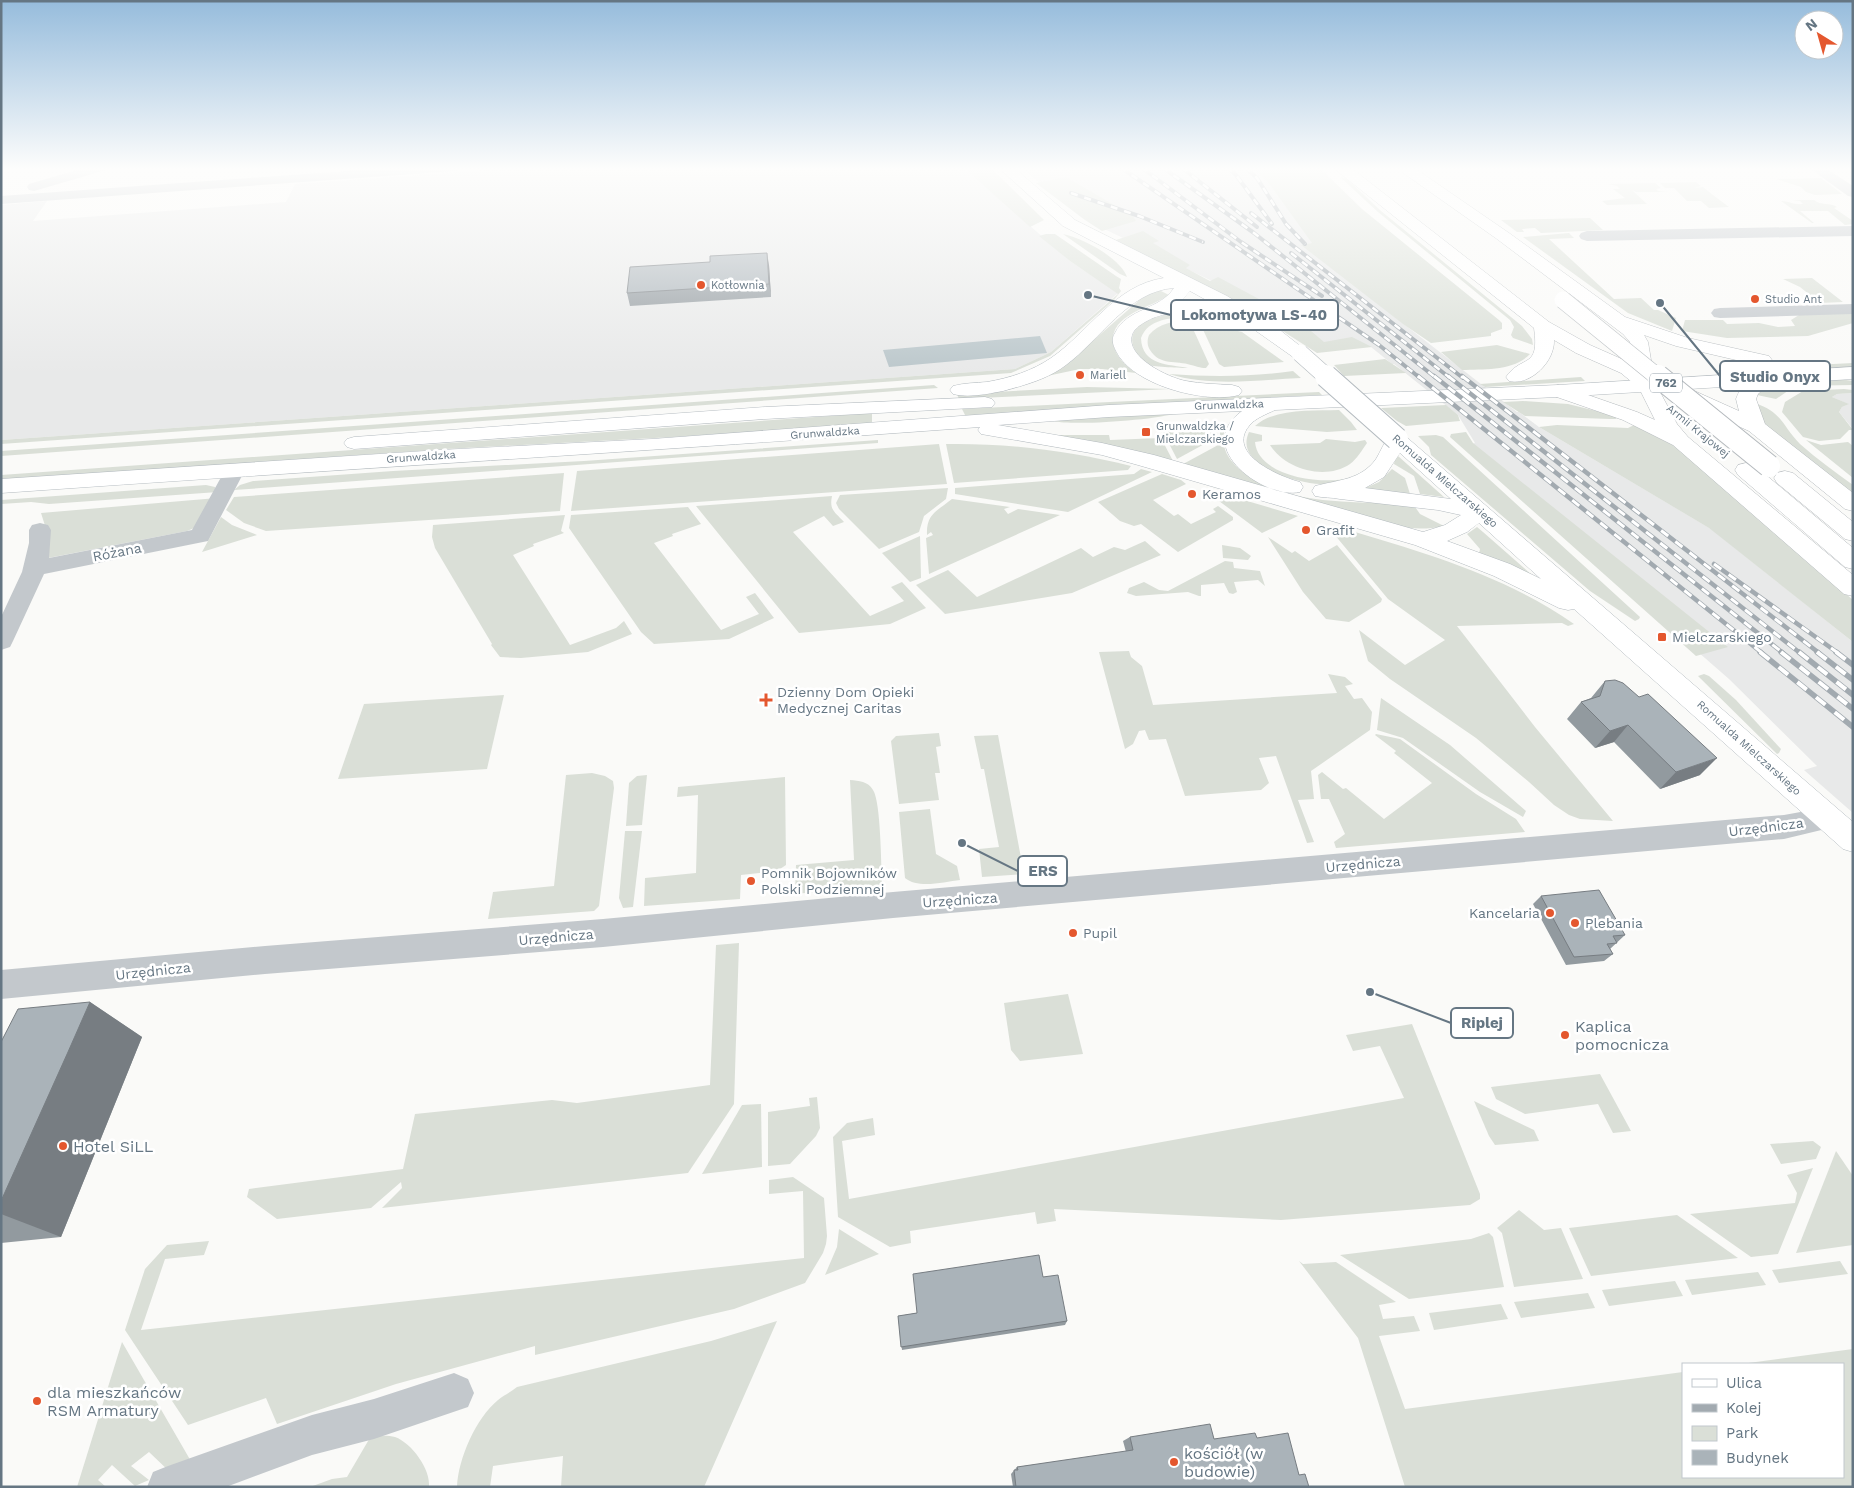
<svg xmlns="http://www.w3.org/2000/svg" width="1854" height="1488" font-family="'Work Sans',sans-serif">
<rect width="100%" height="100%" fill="#fafaf8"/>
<g fill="#e8e9e9">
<path d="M531,167H963L1070,261L1118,293L1051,352L1015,369L1,440V205L47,201L33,221L286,202L295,184Z"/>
<path d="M1022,167H1252L1270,185L1313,243L1302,245L1517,412H1519L1539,427L1711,529L1853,642V813L1804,770L1817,766L1729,679L1463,447L1475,443L1458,415L1394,364H1392L1371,347H1317L1212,281L1096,225L1058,199Z"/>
<path d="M1853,393V429L1839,412L1842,407L1848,404L1832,397L1837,394Z"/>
</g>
<g fill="#dadfd7">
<path d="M963,167H990L1044,220L1030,227Z"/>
<path d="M1252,167H1319L1362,209L1499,320L1502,323V329L1491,333V336L1431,343L1403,324L1301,245L1312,243L1270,185Z"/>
<path d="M1066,177L1133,216L1136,221L1102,231L1085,220L1036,183Z"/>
<path d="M1340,177L1347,179L1381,211L1522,326L1532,339L1533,345L1513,338L1511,335L1514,327L1510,320L1378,212Z"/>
<path d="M1821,178L1842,194L1815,195L1806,192L1801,187L1776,179Z"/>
<path d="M1696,182L1701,186L1694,188L1703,187C1711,194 1720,200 1729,207L1709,208L1701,201H1687L1674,188H1665L1660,183Z"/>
<path d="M1655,183L1661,188L1656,189L1658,191L1668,192H1636L1632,190L1647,204L1607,205L1602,201L1625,198L1613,189H1620L1617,186L1608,184Z"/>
<path d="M1792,200H1814C1821,206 1830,202 1837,207L1834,208L1853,221V224L1845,225L1828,211H1800L1814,223H1812L1781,201C1789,201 1793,205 1803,204L1800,201Z"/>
<path d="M1590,218L1603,230L1541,233L1535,228L1522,229L1524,232H1517L1501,220Z"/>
<path d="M1143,231L1159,241L1153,243L1190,265L1186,268L1210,281L1218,277L1298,320L1324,342L1352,337L1372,347L1317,353L1270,323L1116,240Z"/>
<path d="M1569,233L1574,238L1549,239L1614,299L1641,298L1654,310H1658L1676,318L1672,331L1628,313L1523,237Z"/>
<path d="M1046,234H1055L1116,276L1121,279L1119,288L1121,291L1114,300L1050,356L1011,373L1,444V440L1015,369L1051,352L1118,294L1070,261L1039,236Z"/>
<path d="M1063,234C1083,238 1120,258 1127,277L1120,274Z"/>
<path d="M1812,278L1843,302L1820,303L1800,287L1783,279Z"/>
<path d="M1157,289L1169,295C1151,308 1110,314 1113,343C1115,356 1125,365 1136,373L1102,369H1080L1047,376L1063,367L1144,296Z"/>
<path d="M1188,313V317C1170,318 1148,319 1141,338C1142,366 1169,364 1188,368C1182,368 1154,367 1149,365C1143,362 1136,354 1134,348C1123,319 1170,313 1188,313Z"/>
<path d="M1853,313V323L1808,336L1727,338L1682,331L1685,320H1723L1727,324L1759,323L1778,327L1795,326L1791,320L1799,315Z"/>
<path d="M1189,320L1209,364L1206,368C1199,368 1197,366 1191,365C1176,360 1160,366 1150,350C1147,345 1147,340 1149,335C1159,323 1174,321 1189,320Z"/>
<path d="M1199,321L1242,332L1284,362L1224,367L1219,364Z"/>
<path d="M1497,345L1530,354C1514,371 1484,369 1462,370L1441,352Z"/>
<path d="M1385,359L1406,373L1344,376L1334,365Z"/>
<path d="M1853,363V367L1723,376L1717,370Z"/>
<path d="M1293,371L1301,378C1258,380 1211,387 1169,374C1209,377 1253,377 1293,371Z"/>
<path d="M1581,377L1585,381L1485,387L1480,384Z"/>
<path d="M1839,379L1853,381V385L1795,386L1776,399L1757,395C1777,376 1813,381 1839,379Z"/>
<path d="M934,385L938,388L1,456V451Z"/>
<path d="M1087,387L1170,389L959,399L957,394Z"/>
<path d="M1844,389L1853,390V393L1837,394L1832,397L1849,404L1842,407L1839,412L1853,430H1849L1840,439L1819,441L1803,437L1782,412L1785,402L1803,391Z"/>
<path d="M1319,392L1322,395L1098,406L966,417L962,409Z"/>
<path d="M1523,401L1568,404L1617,416L1616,419H1610L1525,416L1503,402Z"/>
<path d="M1754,403C1782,411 1782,426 1800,444C1817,459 1835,472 1853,485V495L1774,433L1759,417Z"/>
<path d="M1446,405L1458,415L1460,421L1406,426L1397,421L1381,408Z"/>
<path d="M1339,410L1351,422L1357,430L1327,432L1255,426C1275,408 1313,411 1339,410Z"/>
<path d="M872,413V424L673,437L446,449L1,480V475Z"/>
<path d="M1176,413C1158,420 1072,426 1054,421L1099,416Z"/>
<path d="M1636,424L1667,441L1690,457L1853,600V642L1709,528L1539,427L1557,425L1628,428Z"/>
<path d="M1225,428C1221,444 1225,455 1236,466C1280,508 1357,501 1413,504L1420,514L1444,526C1400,536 1351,514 1309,502C1268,490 1226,478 1184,466L1185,463L1220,444V431Z"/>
<path d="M1211,429L1210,441L1177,459L1163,432Z"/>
<path d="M1249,432L1262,435V441L1255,442C1258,477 1323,485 1349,478C1359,475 1365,470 1372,464C1368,468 1363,474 1358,477C1348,482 1331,485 1320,484C1297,483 1233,466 1249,432Z"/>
<path d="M1466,432L1473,443L1728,647L1696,656L1450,437L1451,434Z"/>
<path d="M1053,435H1109L1110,440L1161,438L1173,461Z"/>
<path d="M1436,435L1443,437L1640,617L1639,619L1635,621L1590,591L1431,455L1429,447L1418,436Z"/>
<path d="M1326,439L1355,442L1365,440L1367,443C1362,450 1357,459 1350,464C1325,481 1285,469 1270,445L1320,443Z"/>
<path d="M878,440V443L234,490L240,485L253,481L393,471L584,461Z"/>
<path d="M1806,440L1821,445L1848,442L1853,446V478Z"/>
<path d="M939,444L947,484L571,511L577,471Z"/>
<path d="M946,444C1009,443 1070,451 1131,466L1128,470L954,483Z"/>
<path d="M1395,456H1398L1444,497L1420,494L1414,476L1394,464Z"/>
<path d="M1141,469L1152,472L1068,512L955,494V488L1134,474Z"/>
<path d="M1392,469L1405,478L1410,494L1363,489L1379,482Z"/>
<path d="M564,473L560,511L266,531L244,523L226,510L234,497Z"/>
<path d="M1162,474L1181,480L1186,484L1153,500L1174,516L1178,514L1191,524L1216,512L1213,509L1218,506L1233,517V520L1178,552L1141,524L1134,526L1120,521L1098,502Z"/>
<path d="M206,485L215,487L218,492L49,504L31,502L1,504V500Z"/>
<path d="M948,488L946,499L924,516L919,532L879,549L839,509L836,503L840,495Z"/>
<path d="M1212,491H1213L1298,516L1262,533L1215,498L1217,496Z"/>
<path d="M832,496C829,510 835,512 844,522L833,526L824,516L793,532L870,616L904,601L891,587L902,582L926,608L890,624L799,633L696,506Z"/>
<path d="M217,498L199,526L187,531L48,558V535L41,513Z"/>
<path d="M952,499L1010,507L1004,509L1008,514L1018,509L1060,515L929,574L926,538L933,535L931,532L927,535C926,514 937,511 952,499Z"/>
<path d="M688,507L701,524L672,534L673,536L654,543L721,630L759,614L746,597L755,593L774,618L729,639L654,644L641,632L569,528L571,515Z"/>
<path d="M565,515L561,531L564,533L533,544L534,546L513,555L570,645L616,628L624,621L632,634L588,652L521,658L500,657L491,645L492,644L435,548L432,537L433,525Z"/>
<path d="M221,517L232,525L257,535L202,552Z"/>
<path d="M1477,527L1483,532L1533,576L1479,554L1480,549L1467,534Z"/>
<path d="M1345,529C1425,553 1504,575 1574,624L1568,626L1562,623L1457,626L1535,727L1613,821L1580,819L1569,815L1554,805L1529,782L1476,738L1390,679L1368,661L1359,630L1405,665L1445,640L1388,599L1334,534Z"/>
<path d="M920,536L921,578L910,582L882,553Z"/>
<path d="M1268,537L1292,553L1295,551L1309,561L1337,545L1382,599L1381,602L1349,622L1326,619L1303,592Z"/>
<path d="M1145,541L1161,555L1072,593L945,614L916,585L948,570L977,597L1081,548L1093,557L1114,547L1125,550Z"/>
<path d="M1222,545L1240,548L1251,556L1248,560L1223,558Z"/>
<path d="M1225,561L1233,562L1234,568L1260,571L1265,586L1258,580L1234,582L1237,592L1233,594L1229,593L1224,583L1201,585V596H1199L1188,592L1136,596L1127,593L1129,588L1144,582L1159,590L1168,591Z"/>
<path d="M1129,651L1131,657L1142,666L1153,705L1337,693L1328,674L1345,677L1353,684L1345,686L1354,699L1362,698L1372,712L1370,730L1311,771L1314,799L1298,800L1314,842L1307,843L1276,756L1259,758L1269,783L1261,790L1185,796L1166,739L1149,740L1145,730L1139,731L1133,744L1125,749L1099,652Z"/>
<path d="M1704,674L1709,676L1736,700L1781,749L1779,753L1777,754L1698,676Z"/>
<path d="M504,695L487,769L338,779L364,704Z"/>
<path d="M1381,698L1450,745L1526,811L1523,817L1480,792L1403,738L1377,730Z"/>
<path d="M939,733L941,746L936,747L940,773H935L939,800L899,804L891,741L896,736Z"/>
<path d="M1376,734L1400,739L1476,794L1516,819L1525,832L1336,848L1334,842L1345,834L1329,799H1321L1318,775L1322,772L1343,789L1346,788L1384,819L1432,783L1394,753L1396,751L1375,735Z"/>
<path d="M998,735L1024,874L982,877L979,849L999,847L984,769H981L974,736Z"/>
<path d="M592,773L605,776L613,781L614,788L599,906L594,911L488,919L493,892L554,886L566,775Z"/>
<path d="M647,775L642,825L626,826L629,783L637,776Z"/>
<path d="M785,777L786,865L777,871L741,875L740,899L644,906L645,878L696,873L698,795L677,797L678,787Z"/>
<path d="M850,780C859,781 868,781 873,790C881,802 881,865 882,882L879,886L795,894L796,865L854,860Z"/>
<path d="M930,809L936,854L957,866L960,880C944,882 918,889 905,878L899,812Z"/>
<path d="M625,831H642L633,907L623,908L619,898Z"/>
<path d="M739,943L734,1104L688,1173L382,1208L402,1188L401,1182L371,1208L277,1219L247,1197L249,1189L403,1169L415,1114L552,1100L577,1103L710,1085L716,945Z"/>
<path d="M1068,994L1083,1054L1020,1061L1011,1050L1004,1003Z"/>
<path d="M1412,1024L1480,1194V1199L1470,1205L1281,1220L1054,1209L1056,1221L1037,1224L1035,1212L910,1231L911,1243L890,1247L838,1217L833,1137L847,1123L873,1118L875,1135L842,1141L849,1199L1404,1098L1380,1046L1353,1051L1346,1035Z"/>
<path d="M1600,1074L1631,1131L1613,1133L1598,1104L1525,1114L1496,1099L1491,1087Z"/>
<path d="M817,1097L820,1128L816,1136L790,1164L768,1166V1112L810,1106L809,1098Z"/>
<path d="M1474,1101L1534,1130L1539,1141L1495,1145L1489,1136Z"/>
<path d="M761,1104L762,1167L702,1174L742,1105Z"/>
<path d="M1813,1141L1821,1147L1816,1159L1781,1164L1770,1144Z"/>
<path d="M1836,1151L1853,1176V1245L1796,1253Z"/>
<path d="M1813,1168L1778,1254L1751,1257L1690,1214L1795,1203L1797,1193L1787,1175Z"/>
<path d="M793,1177L824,1198L827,1236L826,1244L823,1253L805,1283L734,1309L535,1355V1346L396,1384L277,1424L266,1398L188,1425L125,1330L145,1269L167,1245L209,1241L204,1255L165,1259L141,1330L804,1258L803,1191L769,1194V1180Z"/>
<path d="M1519,1210L1544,1230L1561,1228L1583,1279L1514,1287L1502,1233L1497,1228Z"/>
<path d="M1677,1215L1738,1258L1591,1276L1569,1228Z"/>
<path d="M839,1229L879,1254L825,1275L837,1247Z"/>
<path d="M1489,1233L1493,1237L1504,1287L1409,1299L1340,1255L1471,1239Z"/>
<path d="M1299,1261L1303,1264L1336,1262L1396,1302L1379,1305L1383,1319L1414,1316L1420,1331L1379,1336L1405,1409L1683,1372V1477H1843V1364H1741L1853,1349V1487H1405L1358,1338Z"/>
<path d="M1840,1261L1848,1274L1779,1283L1772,1270Z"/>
<path d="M1758,1272L1766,1285L1692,1295L1685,1280Z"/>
<path d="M1675,1281L1683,1296L1609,1306L1602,1290Z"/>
<path d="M1588,1293L1595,1308L1521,1318L1514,1302Z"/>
<path d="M1501,1304L1508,1319L1434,1330L1429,1313Z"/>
<path d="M777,1321L704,1487H561L563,1456L493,1466L490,1487H457C458,1459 476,1418 498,1400C504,1395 511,1392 517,1387L711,1341Z"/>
<path d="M122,1342L192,1463L170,1472L149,1452L131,1466L149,1480L135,1486L112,1465L98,1480L106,1487H77Z"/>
<path d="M371,1436C378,1436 389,1435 395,1437C412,1443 431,1470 429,1487H310L332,1479L347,1477Z"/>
</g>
<path fill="#bbc7cb" d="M1040,336L1047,353L889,367L883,350Z"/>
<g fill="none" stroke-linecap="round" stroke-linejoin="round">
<g stroke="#b3babf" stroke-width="1">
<g id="secondary">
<path d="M998,167H1013L1075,220L1227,296L1271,323L1309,353L1307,357L1300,359L1293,357L1242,321C1230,327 1208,317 1194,315C1177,312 1160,313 1145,322C1140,325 1134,329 1132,335C1125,357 1169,378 1186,381C1201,384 1217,384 1232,385L1239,387L1242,391L1239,395C1205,404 1132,385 1116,351C1113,345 1111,339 1115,333C1127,308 1160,310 1174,288C1128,291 1100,340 1066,365C1048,379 1025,385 1003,391C987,394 968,398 953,394L950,390L953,386C964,383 976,383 987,382C1010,378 1032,371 1051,358C1089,332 1115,285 1164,278L1063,226ZM1190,291L1226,311L1192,304H1179Z"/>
<path d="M1853,367V379L1558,397L1275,410C1267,414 1255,418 1249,426C1226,454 1280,477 1300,482L1303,487L1300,492C1266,500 1191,448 1242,411L1109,417L998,425L1102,443L1154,455L1423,532L1445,525L1461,515L1438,510L1340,499C1331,497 1324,498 1315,496L1312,491L1315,486C1338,480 1361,480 1376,459C1381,451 1384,442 1390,435L1397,433L1404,435L1853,822V852L1843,849L1574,609L1568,610L1559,608L1494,576L1415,545L1138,465L1102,455L981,434L978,430L980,427C654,451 327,470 1,493V479L440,450L652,439L1109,405L1558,385ZM1400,453L1451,499L1365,488L1384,477ZM1479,523L1541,579L1510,564L1447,541L1467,532Z"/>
<path d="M985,397L992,399L995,403L992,407L765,419L354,449L347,447L344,443L347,439L354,437L765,407Z"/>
</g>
</g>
<g stroke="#b5babe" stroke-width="1">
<g id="primary">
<path d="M1334,167H1350L1549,322L1590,345L1633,364L1630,342L1623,334L1497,239L1399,170L1397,167H1413L1509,233L1625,317L1688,338L1769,356L1772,360L1769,364L1762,366L1676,346L1644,335L1648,342L1652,366L1670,380L1739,411L1736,399C1741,384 1757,370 1773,374L1776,378L1758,394L1756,399L1765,424L1853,493V511L1845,509L1749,431L1659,390L1677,424L1688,437L1853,575V596L1844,594L1673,445L1623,420L1551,395L1548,391L1551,387L1558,385L1565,387L1637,412L1655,420L1639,388L1621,373L1576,353L1554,340C1555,361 1531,386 1509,381L1506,377C1522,354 1540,370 1534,328L1336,170Z"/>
<path d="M1746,463L1754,465L1853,548V569L1845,567L1738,475L1735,470L1738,465Z"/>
<path d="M1785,471L1793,473L1853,522V541L1845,539L1777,483L1774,478L1777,473Z"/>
</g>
</g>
<g fill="#c3c8cc" fill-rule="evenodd">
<path d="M87,167H108L106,170L34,191L29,190L27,187L29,184Z"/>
<path d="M401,167H462L460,170L455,171L1,204V196Z"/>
<path d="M1808,167H1824L1853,186V197L1848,196Z"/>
<path d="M1853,226V236L1587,241L1581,239L1579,236L1581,233L1587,231Z"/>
<path d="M1853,304V314L1720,318L1714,317L1711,313L1714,309L1720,308Z"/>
<path d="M235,464L242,466L245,470L208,541L44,574L13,641L10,647L1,650V617L22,572L29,543V530L32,525L40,523L48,525L51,530L49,558L192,530L225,470L228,466Z"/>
<path d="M1828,807L1838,810L1842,818L1838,826L1784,839L893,918L603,947L265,974L1,999V970L265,946L603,919L893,892L1784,815Z"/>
<path d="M454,1373L468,1379L474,1393L468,1407L374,1439L312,1455L226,1487H147L153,1472L168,1466L312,1415L374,1399Z"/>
</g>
<use href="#secondary" fill="#fff" fill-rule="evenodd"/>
<use href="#primary" fill="#fff" fill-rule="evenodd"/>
<g stroke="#a2aab0" stroke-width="4">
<g id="rail-far2">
<path d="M1120,167L1379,345L1420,378"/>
<path d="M1141,167L1241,242L1322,296"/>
<path d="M1162,167L1254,233L1436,378"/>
<path d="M1181,167L1257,227"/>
<path d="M1227,167L1236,175L1272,224"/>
<path d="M1245,167L1257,178L1286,224L1305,244"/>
<path d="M1071,193L1139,216L1203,242"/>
<path d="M1251,213L1463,378"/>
<path d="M1291,253L1450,378"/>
</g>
</g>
<g stroke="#a2aab0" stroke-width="4.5">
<g id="rail-far1">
<path d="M1418,376L1762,653"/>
<path d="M1434,376L1783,653"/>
<path d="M1448,376L1800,653"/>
<path d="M1462,376L1819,653"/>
<path d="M1714,564L1838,653"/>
</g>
</g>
<g stroke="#a2aab0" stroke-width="5.5">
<g id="rail">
<path d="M1760,652L1853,727"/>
<path d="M1781,652L1853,709"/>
<path d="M1799,652L1853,695"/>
<path d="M1817,652L1853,680"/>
<path d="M1836,652L1853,665"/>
</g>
</g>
<use href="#rail-far2" stroke="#fff" stroke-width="2.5" stroke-dasharray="7" stroke-linecap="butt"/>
<use href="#rail-far1" stroke="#fff" stroke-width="3" stroke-dasharray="9" stroke-linecap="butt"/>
<use href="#rail" stroke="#fff" stroke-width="4" stroke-dasharray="12" stroke-linecap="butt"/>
<g stroke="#b3babf" stroke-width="18" stroke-linecap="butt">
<path id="secondary-bridge-far1" d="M1300,353L1328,378"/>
</g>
<g stroke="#b3babf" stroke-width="24" stroke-linecap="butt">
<path id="secondary-bridge" d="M1326,376L1397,439"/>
</g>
<g stroke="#b5babe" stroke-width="18" stroke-linecap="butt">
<path id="primary-bridge-far1" d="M1563,300L1659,378"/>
</g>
<g stroke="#b5babe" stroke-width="24" stroke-linecap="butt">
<path id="primary-bridge" d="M1658,376L1769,466"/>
</g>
<use href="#secondary-bridge-far1" stroke="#fff" stroke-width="17"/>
<use href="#secondary-bridge" stroke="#fff" stroke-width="22"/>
<use href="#primary-bridge-far1" stroke="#fff" stroke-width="17"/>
<use href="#primary-bridge" stroke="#fff" stroke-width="22"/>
</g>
<g fill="#929a9f">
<path d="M769,265L771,297L630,306L627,293Z"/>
<path d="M1605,681L1700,775L1660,789L1614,742L1595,748L1567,719L1581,702L1591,698Z"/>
<path d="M1541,896L1625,935L1610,949L1613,954L1604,961L1566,965L1533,904Z"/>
<path d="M90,1002L142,1037L61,1237L1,1243V1042Z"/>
<path d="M1043,1277L1067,1321L1065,1325L902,1350L898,1316L917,1313Z"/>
<path d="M1130,1437L1214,1439L1257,1438L1299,1475L1309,1487H1013L1011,1474L1017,1467L1126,1452L1123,1441Z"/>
</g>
<g fill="#777d82">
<path d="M767,253L769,265L771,297L769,284Z"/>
<path d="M1628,725L1614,742L1595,748L1610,731Z"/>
<path d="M1717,758L1700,775L1660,789L1676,772Z"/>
<path d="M90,1002L142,1037L61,1237L1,1214V1201Z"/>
</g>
<g fill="#aab3b9" stroke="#777d82">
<path d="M767,253L769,284L627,293L630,267L710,262V256Z"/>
<path d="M1615,680L1623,683L1639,697L1648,694L1717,758L1676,772L1628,725L1610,731L1581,702L1600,696L1605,681Z"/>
<path d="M1599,890L1625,935L1613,936L1617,943L1607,944L1613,954L1574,957L1541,896Z"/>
<path d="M90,1002L68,1052L1,1201V1042L18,1009Z"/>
<path d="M1039,1255L1043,1277L1058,1275L1067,1321L901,1347L898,1316L917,1313L913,1274Z"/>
<path d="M1210,1424L1214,1439L1255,1433L1257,1438L1288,1433L1299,1475L1305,1474L1309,1487H1016L1014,1470H1018L1017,1467L1133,1450L1130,1437Z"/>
</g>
<linearGradient id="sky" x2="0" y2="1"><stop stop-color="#96bcdc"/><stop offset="0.45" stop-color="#fdfdfc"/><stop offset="1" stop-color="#fdfdfc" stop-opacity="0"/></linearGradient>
<rect width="1854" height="375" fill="url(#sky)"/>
<g fill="#e4572e" stroke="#fff" stroke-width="2">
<circle cx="701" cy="285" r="5"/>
<circle cx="1755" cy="299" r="5"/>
<circle cx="1080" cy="375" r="5"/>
<rect x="1141" y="427" width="10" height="10" rx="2.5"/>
<circle cx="1192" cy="494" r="5"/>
<circle cx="1306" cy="530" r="5"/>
<rect x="1657" y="632" width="10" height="10" rx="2.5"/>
<path d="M763.5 692.5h5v5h5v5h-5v5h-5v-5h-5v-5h5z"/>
<circle cx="751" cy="881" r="5"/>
<circle cx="1550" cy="913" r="5"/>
<circle cx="1575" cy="923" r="5"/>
<circle cx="1073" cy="933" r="5"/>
<circle cx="1565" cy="1035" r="5"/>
<circle cx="63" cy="1146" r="5"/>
<circle cx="37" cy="1401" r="5"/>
<circle cx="1174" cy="1462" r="5"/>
</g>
<g text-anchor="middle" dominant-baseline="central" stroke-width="5" stroke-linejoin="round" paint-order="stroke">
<g font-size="11" fill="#657683" stroke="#fff" text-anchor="start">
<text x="711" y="285">Kotłownia</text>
<text x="1765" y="299">Studio Ant</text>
<text x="1090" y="375">Mariell</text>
<text x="1156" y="426">Grunwaldzka /<tspan x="1156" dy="13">Mielczarskiego</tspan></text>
</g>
<g font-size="11" fill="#657683" stroke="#fff">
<text transform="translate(1229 405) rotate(-2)">Grunwaldzka</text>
<text transform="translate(1698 431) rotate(39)">Armii Krajowej</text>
<text transform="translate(825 433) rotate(-4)">Grunwaldzka</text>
<text transform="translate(421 457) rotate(-4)">Grunwaldzka</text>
<text transform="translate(1445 481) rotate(41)">Romualda Mielczarskiego</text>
<text transform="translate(1749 748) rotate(42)">Romualda Mielczarskiego</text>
</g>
<rect fill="#fff" stroke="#939fa8" stroke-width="1" x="1650" y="373.5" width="32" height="19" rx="4"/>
<g font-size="12" font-weight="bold" fill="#657683">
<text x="1666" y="383">762</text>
</g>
<g font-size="14" fill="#657683" stroke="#fff" text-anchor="start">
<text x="1202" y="494">Keramos</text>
<text x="1316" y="530">Grafit</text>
<text x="1672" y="637">Mielczarskiego</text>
<text x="777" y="692">Dzienny Dom Opieki<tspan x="777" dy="16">Medycznej Caritas</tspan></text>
<text x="761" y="873">Pomnik Bojowników<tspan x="761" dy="16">Polski Podziemnej</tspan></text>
<text x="1540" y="913" text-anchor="end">Kancelaria</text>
<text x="1585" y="923">Plebania</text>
<text x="1083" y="933">Pupil</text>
</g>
<g font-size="14" fill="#657683" stroke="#fff">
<text transform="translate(117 552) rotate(-11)">Różana</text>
<text transform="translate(1766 827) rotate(-7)">Urzędnicza</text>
<text transform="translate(1363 864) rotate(-5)">Urzędnicza</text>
<text transform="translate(960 900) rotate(-4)">Urzędnicza</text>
<text transform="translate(556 937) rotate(-5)">Urzędnicza</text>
<text transform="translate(153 971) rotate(-6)">Urzędnicza</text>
</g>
<g font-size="16" fill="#657683" stroke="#fff" text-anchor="start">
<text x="1575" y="1026">Kaplica<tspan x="1575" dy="18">pomocnicza</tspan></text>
<text x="73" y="1146">Hotel SiLL</text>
<text x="47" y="1392">dla mieszkańców<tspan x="47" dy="18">RSM Armatury</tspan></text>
<text x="1184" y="1453">kościół (w<tspan x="1184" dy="18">budowie)</tspan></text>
</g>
</g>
<path fill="none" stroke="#657683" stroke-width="2" d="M1088 295L1171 315M1660 303L1720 376M962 843L1018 871M1370 992L1451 1023"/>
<g fill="#657683" stroke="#fff" stroke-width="2">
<circle cx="1088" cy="295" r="5"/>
<circle cx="1660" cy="303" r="5"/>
<circle cx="962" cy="843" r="5"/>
<circle cx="1370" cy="992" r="5"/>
</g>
<g fill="#fff" stroke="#657683" stroke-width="2">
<rect x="1171" y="300" width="167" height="30" rx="5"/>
<rect x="1720" y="361" width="110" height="30" rx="5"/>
<rect x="1018" y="856" width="49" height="30" rx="5"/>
<rect x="1451" y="1008" width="62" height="30" rx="5"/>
</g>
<g font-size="15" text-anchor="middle" font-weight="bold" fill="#657683">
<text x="1254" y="320">Lokomotywa LS-40</text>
<text x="1775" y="382">Studio Onyx</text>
<text x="1043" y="876">ERS</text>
<text x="1482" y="1028">Riplej</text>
</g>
<rect width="1854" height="1488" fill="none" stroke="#657683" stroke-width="5"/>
<rect x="1682" y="1363" width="162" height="115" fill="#ffffff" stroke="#c1c8cd"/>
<rect x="1692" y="1379" width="25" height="8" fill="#ffffff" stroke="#c1c8cd"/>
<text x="1726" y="1388" font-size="15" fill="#657683">Ulica</text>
<rect x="1692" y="1404" width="25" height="8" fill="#a2aab0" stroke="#c1c8cd"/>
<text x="1726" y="1413" font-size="15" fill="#657683">Kolej</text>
<rect x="1692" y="1426" width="25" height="15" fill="#dadfd7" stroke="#c1c8cd"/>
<text x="1726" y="1438" font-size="15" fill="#657683">Park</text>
<rect x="1692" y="1450" width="25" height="15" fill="#aab3b9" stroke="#c1c8cd"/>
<text x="1726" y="1463" font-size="15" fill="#657683">Budynek</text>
<g transform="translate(1819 35) rotate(323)"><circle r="24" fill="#ffffff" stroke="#c1c8cd"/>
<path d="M0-4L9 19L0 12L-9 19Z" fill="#e4572e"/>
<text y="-8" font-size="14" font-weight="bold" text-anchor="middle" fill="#657683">N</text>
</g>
</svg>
